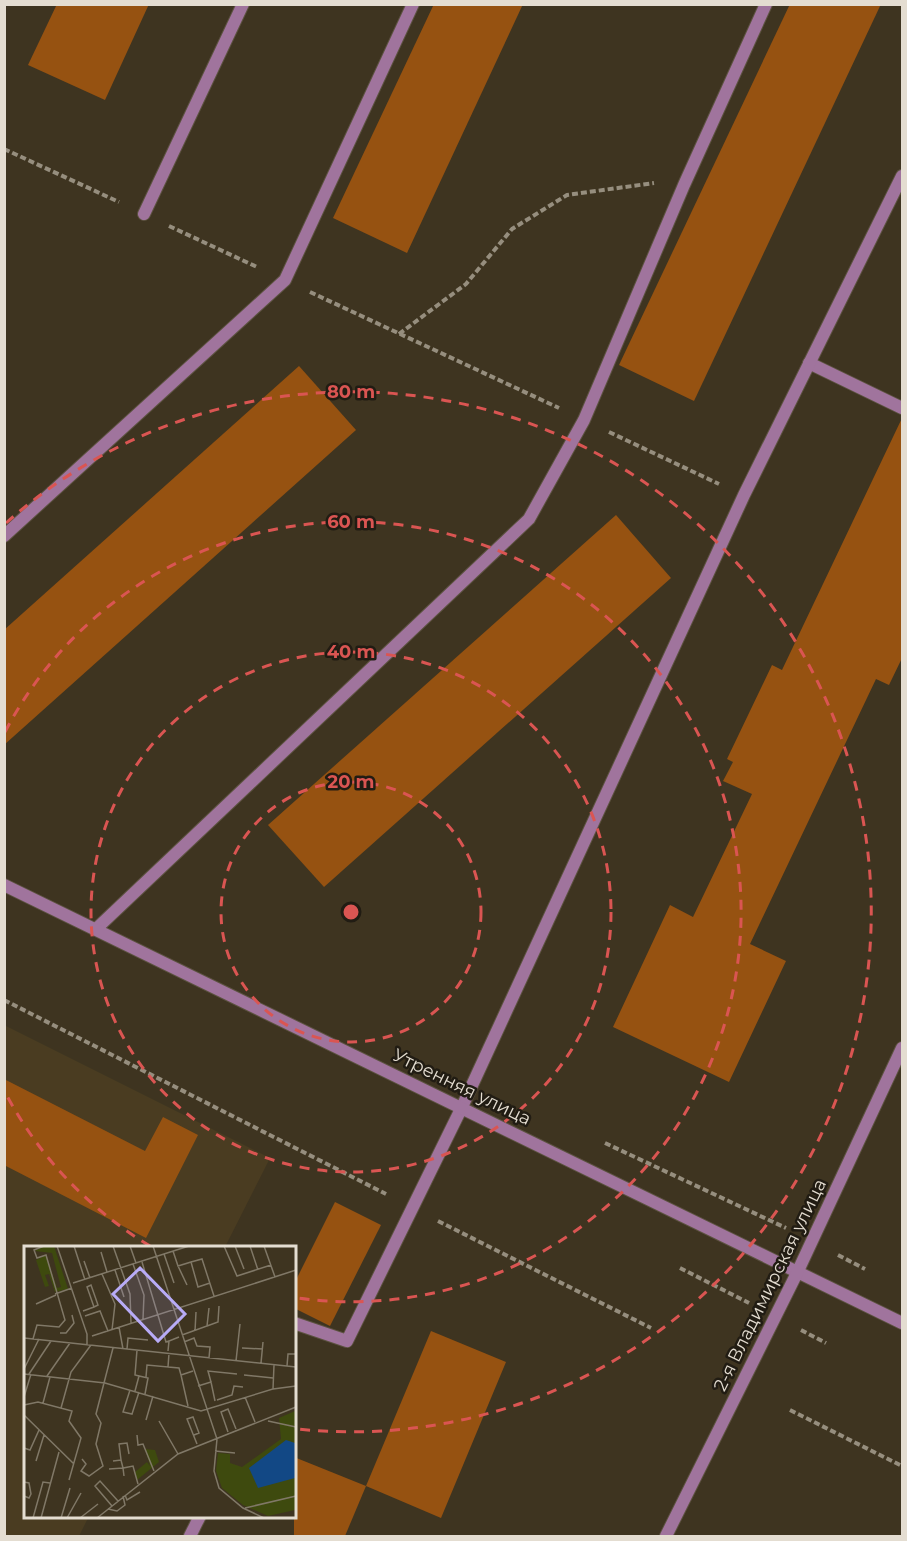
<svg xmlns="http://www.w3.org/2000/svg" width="907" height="1541" font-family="Montserrat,sans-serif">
<rect width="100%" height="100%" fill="#3e3420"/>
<path fill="#4a3c21" d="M4,1025L270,1158L225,1247H26V1516H89L79,1536H5Z"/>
<g fill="#965211">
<path d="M57,4H149L105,100L28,65Z"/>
<path d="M434,4H523L407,253L333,218Z"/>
<path d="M790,4H881L694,401L619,365Z"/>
<path d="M299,366L356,430L4,745V630Z"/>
<path d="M903,416V656L889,685L876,679L750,944L786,961L729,1082L613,1027L670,905L693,917L752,794L723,781L733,762L727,759L772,665L782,670Z"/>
<path d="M616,515L671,578L324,887L268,825Z"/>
<path d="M4,1079L145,1151L163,1117L198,1135L146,1238L4,1165Z"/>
<path d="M335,1202L381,1225L330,1326L294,1308V1284Z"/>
<path d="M431,1331L506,1362L441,1518L366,1486Z"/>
<path d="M294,1457L366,1486L345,1536H294Z"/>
</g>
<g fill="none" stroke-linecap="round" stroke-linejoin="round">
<g stroke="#5c5240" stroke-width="14">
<g id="service">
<path d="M144,214L243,4"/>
<path d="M809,363L902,408"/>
<path d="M4,536L285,280L413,4"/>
<path d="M96,929L529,519L584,420L684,185L766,4"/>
<path d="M294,1323L347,1341L462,1107L744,495L902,176"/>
<path d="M190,1536L200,1516"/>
</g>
</g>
<g stroke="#5c5240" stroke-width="14">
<path id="minor" d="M4,885L902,1323"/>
</g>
<g stroke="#5c5240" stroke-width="14">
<path id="tertiary" d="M666,1536L797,1273L902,1048"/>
</g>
<g stroke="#968e7e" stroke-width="4" stroke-dasharray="6 3" stroke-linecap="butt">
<path d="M4,149L119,202"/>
<path d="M169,226L257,267"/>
<path d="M310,292L559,408"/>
<path d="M399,334L466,284L512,229L567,195L654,183"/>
<path d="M609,432L719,484"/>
<path d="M4,1000L386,1194"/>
<path d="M605,1143L786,1228"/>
<path d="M438,1221L651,1328"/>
<path d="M838,1255L865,1269"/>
<path d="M680,1268L749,1303"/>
<path d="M801,1330L826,1343"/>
<path d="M790,1410L902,1466"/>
</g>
<use href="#service" stroke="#a0749d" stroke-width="12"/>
<use href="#minor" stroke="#a0749d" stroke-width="12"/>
<use href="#tertiary" stroke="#a0749d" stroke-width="12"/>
</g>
<g fill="none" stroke="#da5552" stroke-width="3" stroke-dasharray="10 8">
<circle cx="351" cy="912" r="130"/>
<circle cx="351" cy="912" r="260"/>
<path d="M150 1246A390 390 0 0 1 5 1092M5 732A390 390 0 1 1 297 1298"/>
<path d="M6 523A520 520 0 1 1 297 1429"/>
</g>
<g text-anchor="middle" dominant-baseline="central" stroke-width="5" stroke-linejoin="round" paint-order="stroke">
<g font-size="18" fill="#e4ddd1" stroke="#211c13">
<text transform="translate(462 1087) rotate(26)">Утренняя улица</text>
<text transform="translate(770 1285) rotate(-64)">2-я Владимирская улица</text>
</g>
</g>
<g transform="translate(24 1246)">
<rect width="272" height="272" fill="#3e3420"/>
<path d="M20,0H30L44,43L31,46L25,28L21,29L25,40L21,41L12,14L22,9L33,42L37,41L28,7L11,5ZM271,165V264L244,270L219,259L198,242L192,225L194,207L206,208V217L218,221L257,193L255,172ZM121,203L131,204L135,216L113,234L111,226L123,216L126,220Z" fill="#3e4a0e"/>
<path d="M262,194L271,197V232L234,242L225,222Z" fill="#124885"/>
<path fill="none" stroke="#807867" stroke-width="1.5" d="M33,0L63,88V99M50,0L61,34M89,0L106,48L107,77M106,0L112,17M129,0L193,193L190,225L195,242L219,262L240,272M200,0L213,30L247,19M211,0L220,23M226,0L234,24M240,0L251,31M149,5L154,20L167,16L174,41L186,37M77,6L83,26M140,8L150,37M60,15L66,32M118,16L142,96L145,95M167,16L178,13L190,50M109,18L120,49L119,73M154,20L163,39M91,24L100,51M78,28L91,58L88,84M49,37L165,0M31,48L48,42M12,58L32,49M59,65L70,61L74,59L67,39L63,41L70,61M61,70L76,65L84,85M183,80L194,76L195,60M95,81L99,103M171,85L172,66M36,87H42L50,77L48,69M158,89L183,80L185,62M68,90L272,24M0,92L272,121M9,93L13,79L35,81L41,74L22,9L13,12L10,4L20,0M160,96L170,92L173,100L186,101L185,112M218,102L239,103M103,103L104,92L124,94M113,104L111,129L115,130M144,105L145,95L155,91M212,115L216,78M237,117L239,96M263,120L264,108H272M144,121L155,122L157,129L169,125M0,123L15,93M0,128L81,137L177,165L249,143L250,119M5,128L27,95M157,129L164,160M220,129L249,132M23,130L46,97M122,131L123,119L144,121L145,107M187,136L191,155M174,140L187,136L184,125L213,128M249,143L272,140M106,144L99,166L108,168L115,146M111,145L115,130L124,132L121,148M0,151L7,128M221,151L231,176M193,154L208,149L210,140L219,141M19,157L26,131M0,159L14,156L48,165L45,175L57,192L45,234M37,162L47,126L67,99M0,169L50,218M122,174L129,150M135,175L154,208M244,175L272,181M204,186L197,166L204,163L212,183M113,189L114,199L119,198L130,225M170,189L175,187L169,171L163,173L173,198M0,202L6,204L15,184M191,205L211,207M58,213L62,218L57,225L65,230L79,220L72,198L77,177L72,168L89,102M97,214L95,198L103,197L105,208M12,215L20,189M89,215L97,214L99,222L109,220L114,238M85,223L99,222L100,230M0,236L5,237L7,248L5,252L0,250M101,249L103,254L116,246M88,260L71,240L76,235L94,255M221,262L272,250M84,263L93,265L101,259L99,250M9,272L19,236L26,237M17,272L35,206M37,272L46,242M43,272L57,247M56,272L74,258M73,272L154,208L272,161"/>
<path fill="#b8abf7" fill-opacity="0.15" stroke="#b8abf7" stroke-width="3" d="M116,22L161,68L134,95L89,48Z"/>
<rect width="272" height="272" fill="none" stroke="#e4ddd1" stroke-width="3"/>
</g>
<circle cx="351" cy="912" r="9" fill="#da5552" stroke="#211c13" stroke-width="3"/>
<g font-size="18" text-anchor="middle" font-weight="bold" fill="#da5552" stroke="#211c13" stroke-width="5" stroke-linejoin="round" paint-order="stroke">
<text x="351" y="398">80 m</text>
<text x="351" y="528">60 m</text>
<text x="351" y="658">40 m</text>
<text x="351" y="788">20 m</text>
</g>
<rect width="907" height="1541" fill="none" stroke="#e4ddd1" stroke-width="12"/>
</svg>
